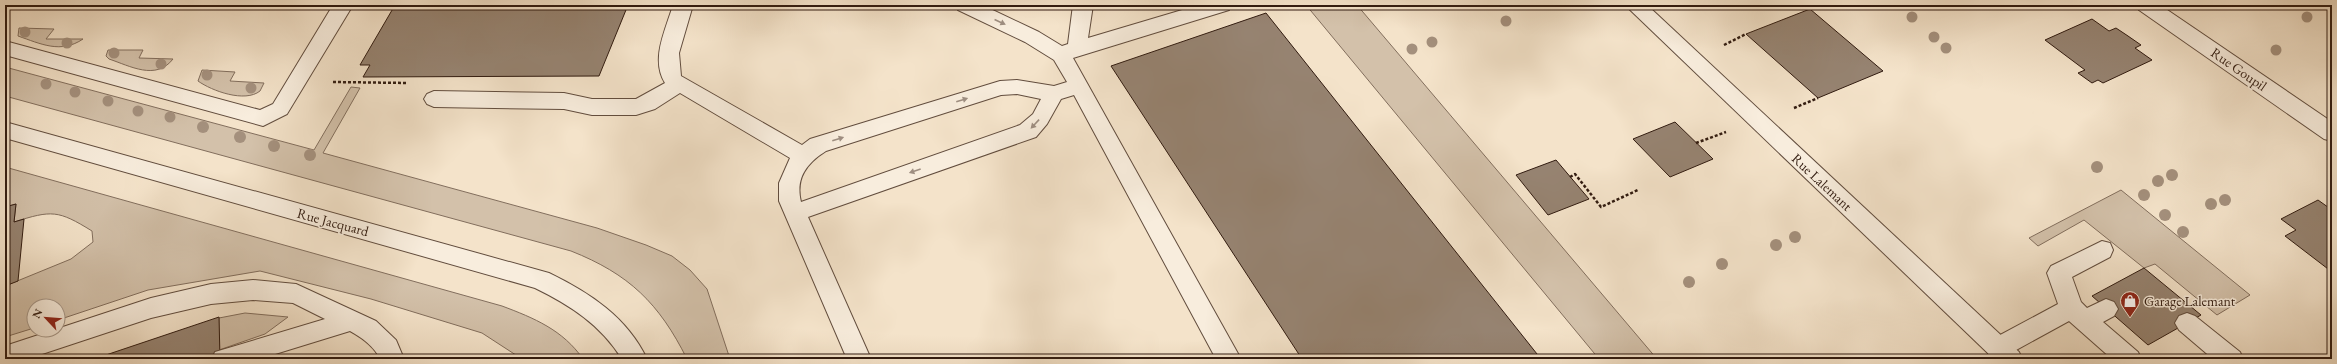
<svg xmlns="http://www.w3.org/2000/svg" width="2337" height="364" font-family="'EB Garamond',serif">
<rect width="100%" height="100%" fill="#f4e3ca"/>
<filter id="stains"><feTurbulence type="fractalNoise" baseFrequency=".005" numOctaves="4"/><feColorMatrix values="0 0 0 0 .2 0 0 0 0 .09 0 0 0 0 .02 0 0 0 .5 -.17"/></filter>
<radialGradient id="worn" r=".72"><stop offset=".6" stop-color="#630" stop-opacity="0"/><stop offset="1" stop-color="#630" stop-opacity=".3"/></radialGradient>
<g fill="#d3c1aa" stroke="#826e5d">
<path d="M1306,5H1357L1657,359H1599Z"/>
<path d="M19,28L54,29L46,39H83C61,54 41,44 18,36Z"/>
<path d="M108,50H143L139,58L173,59C156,81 130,66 109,59L106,56Z"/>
<path d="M5,67L314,150L351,87L360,88L323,153L597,228L646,245L672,256L690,270L707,289L730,359H687C659,303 629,274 571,251L5,96Z"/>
<path d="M202,70L235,72L230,81L264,83L260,91C245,103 212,91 198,81Z"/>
<path d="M5,167L502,306C534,318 563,330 583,359H522L482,333L371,299L260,271L148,290L58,320V306H34V328L5,337V286L71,259L93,242L92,231C58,210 52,210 14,222L16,204L5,207Z"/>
<path d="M2121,190L2250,295L2217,315L2155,264L2144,268L2084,220L2038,246L2029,238Z"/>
<path d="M245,313L288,317L265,334L219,350V318Z"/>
</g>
<g fill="#968371" stroke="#311b10">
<path d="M395,5H628L599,76L363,77L370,65H360Z"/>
<path d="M1810,9L1883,71L1818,98L1746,34Z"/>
<path d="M1266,13L1541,359H1302L1111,66Z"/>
<path d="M2092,19L2109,31L2116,28L2128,36L2141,45L2135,48L2152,60L2103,83L2098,80L2092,83L2078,73L2085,70L2045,40Z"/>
<path d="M1675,122L1713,159L1670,177L1633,139Z"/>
<path d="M1556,160L1589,199L1548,215L1516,175Z"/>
<path d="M2318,200L2332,210V272L2285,236L2296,230L2281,219Z"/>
<path d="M16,204L14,222L24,219L18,281L5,286V207Z"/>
<path d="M2144,268L2201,315L2148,345L2092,296Z"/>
<path d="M219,317L220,359H94Z"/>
</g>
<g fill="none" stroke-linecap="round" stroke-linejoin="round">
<g stroke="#624d3e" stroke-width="2">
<g id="lane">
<path d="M333,5H353L287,114L263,126L5,55V41L260,110L273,104Z"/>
<path d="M673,5H693L679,53L681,76L802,145L810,139L1000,81L1017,80L1054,86L1067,82L1054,60L1025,42L958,10L955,5H982L1039,32L1062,46L1068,44L1073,5H1093L1088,38L1199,5H1232L1229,10L1073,58L1241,359H1216L1074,95L1061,99L1047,124L1036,137L808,217L871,359H847L779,201V183L790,158L680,93L655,109L636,115H592L564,109L434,107L427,104L424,99L427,94L434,91L564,93L592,99H636L665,83C650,59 666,29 673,5ZM1017,94L1041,99L1033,114L1020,125L801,202C795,178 807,163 826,151L1001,95Z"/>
<path d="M2102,241L2110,243L2113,250L2110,257L2072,277L2081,302L2087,308L2106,299L2114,302L2118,309L2114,316L2103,322L2138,352L2141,359H2112L2069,321L2007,355L1998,358L1989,355L1986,348L1989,341L2058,304L2047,273L2051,266Z"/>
<path d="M253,280L296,284L376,321L396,340L404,359H380C375,347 361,337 350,331L259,359H212L215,352L325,319L293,303L253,300L211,304L151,318L27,359H5V346L151,298L211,284Z"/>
<path d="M2187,313L2195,316L2240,352L2243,359H2213L2179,330L2175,323L2179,316Z"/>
</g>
</g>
<g stroke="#624d3e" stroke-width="2">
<g id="street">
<path d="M1625,5H1647L2019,352L2022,359H1994Z"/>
<path d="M2136,5H2160L2332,122V141L2324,139L2139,10Z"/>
<path d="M5,122L549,273C590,293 627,317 647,359H622C601,325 570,305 535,288L5,138Z"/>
</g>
</g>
<g stroke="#311b10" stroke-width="2.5" stroke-dasharray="3 2" stroke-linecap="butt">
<path d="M1724,45L1746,34"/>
<path d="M333,82L408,83"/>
<path d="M1794,108L1818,98"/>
<path d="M1696,143L1726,132"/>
<path d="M1570,177L1575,174L1601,207L1638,190"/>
</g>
<use href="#lane" fill="#f8eddd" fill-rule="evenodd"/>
<use href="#street" fill="#f8eddd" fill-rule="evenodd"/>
</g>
<g fill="#a4907d">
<circle cx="1912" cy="17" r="5.5"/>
<circle cx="2307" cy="17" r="5.5"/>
<circle cx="1506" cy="21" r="5.5"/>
<circle cx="25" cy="32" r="5.5"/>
<circle cx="1934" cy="37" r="5.5"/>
<circle cx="1432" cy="42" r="5.5"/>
<circle cx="67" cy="43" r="5.5"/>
<circle cx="1946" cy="48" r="5.5"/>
<circle cx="1412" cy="49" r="5.5"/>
<circle cx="2276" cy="50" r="5.5"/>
<circle cx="114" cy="53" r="5.5"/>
<circle cx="161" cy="64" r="5.5"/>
<circle cx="207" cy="75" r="5.5"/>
<circle cx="46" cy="84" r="5.5"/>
<circle cx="251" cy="88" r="5.5"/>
<circle cx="75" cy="92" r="5.5"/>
<circle cx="108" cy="101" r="5.5"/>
<circle cx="138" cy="111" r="5.5"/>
<circle cx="170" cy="117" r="5.5"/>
<circle cx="203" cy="127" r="6"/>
<circle cx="240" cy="137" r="6"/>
<circle cx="274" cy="146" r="6"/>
<circle cx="310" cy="155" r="6"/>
<circle cx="2097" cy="167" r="6"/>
<circle cx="2172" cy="175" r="6"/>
<circle cx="2158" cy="181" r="6"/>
<circle cx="2144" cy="195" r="6"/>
<circle cx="2225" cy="200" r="6"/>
<circle cx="2211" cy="204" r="6"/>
<circle cx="2165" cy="215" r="6"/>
<circle cx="2183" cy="232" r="6"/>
<circle cx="1795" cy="237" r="6"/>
<circle cx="1776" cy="245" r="6"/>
<circle cx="1722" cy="264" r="6"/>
<circle cx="1689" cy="282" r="6"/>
</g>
<defs><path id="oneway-solid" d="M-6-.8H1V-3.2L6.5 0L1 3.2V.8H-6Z"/></defs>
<g fill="#9e8e81">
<use href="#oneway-solid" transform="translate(1000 22) rotate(25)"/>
<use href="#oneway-solid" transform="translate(962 100) rotate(-17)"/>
<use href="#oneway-solid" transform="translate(1035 124) rotate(133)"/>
<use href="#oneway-solid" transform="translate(838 139) rotate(-18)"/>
<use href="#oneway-solid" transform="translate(915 171) rotate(161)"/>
</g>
<defs>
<g id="shop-pin" transform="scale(1)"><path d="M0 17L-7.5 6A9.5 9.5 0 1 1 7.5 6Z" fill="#8f2418" stroke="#f8eddd"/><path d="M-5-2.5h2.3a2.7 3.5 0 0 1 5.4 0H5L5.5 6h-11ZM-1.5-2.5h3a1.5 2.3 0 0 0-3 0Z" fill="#fff"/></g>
</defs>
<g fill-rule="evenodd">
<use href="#shop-pin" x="2130" y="301"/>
</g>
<g text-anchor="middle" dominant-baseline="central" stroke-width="3" stroke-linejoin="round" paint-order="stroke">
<g font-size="14" fill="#311b10" stroke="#f8eddd">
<text transform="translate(2239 69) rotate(35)">Rue Goupil</text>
<text transform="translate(1822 182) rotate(43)">Rue Lalemant</text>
<text transform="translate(333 222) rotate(15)">Rue Jacquard</text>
</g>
<g font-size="14" fill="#311b10" stroke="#f8eddd" text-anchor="start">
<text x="2144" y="301">Garage Lalemant</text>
</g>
</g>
<rect width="2337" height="364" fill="none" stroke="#f4e3ca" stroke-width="20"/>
<rect x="6" y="6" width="2325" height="352" fill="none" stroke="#311b10" stroke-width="2"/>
<rect x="10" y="10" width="2317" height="344" fill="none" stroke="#311b10"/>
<g transform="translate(46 318) rotate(296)"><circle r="19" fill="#f8eddd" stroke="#a8998b"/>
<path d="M0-3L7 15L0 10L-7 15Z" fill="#8f2418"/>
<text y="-6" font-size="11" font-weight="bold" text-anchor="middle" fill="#311b10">N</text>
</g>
<rect width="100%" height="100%" filter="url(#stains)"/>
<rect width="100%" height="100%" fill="url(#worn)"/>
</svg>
